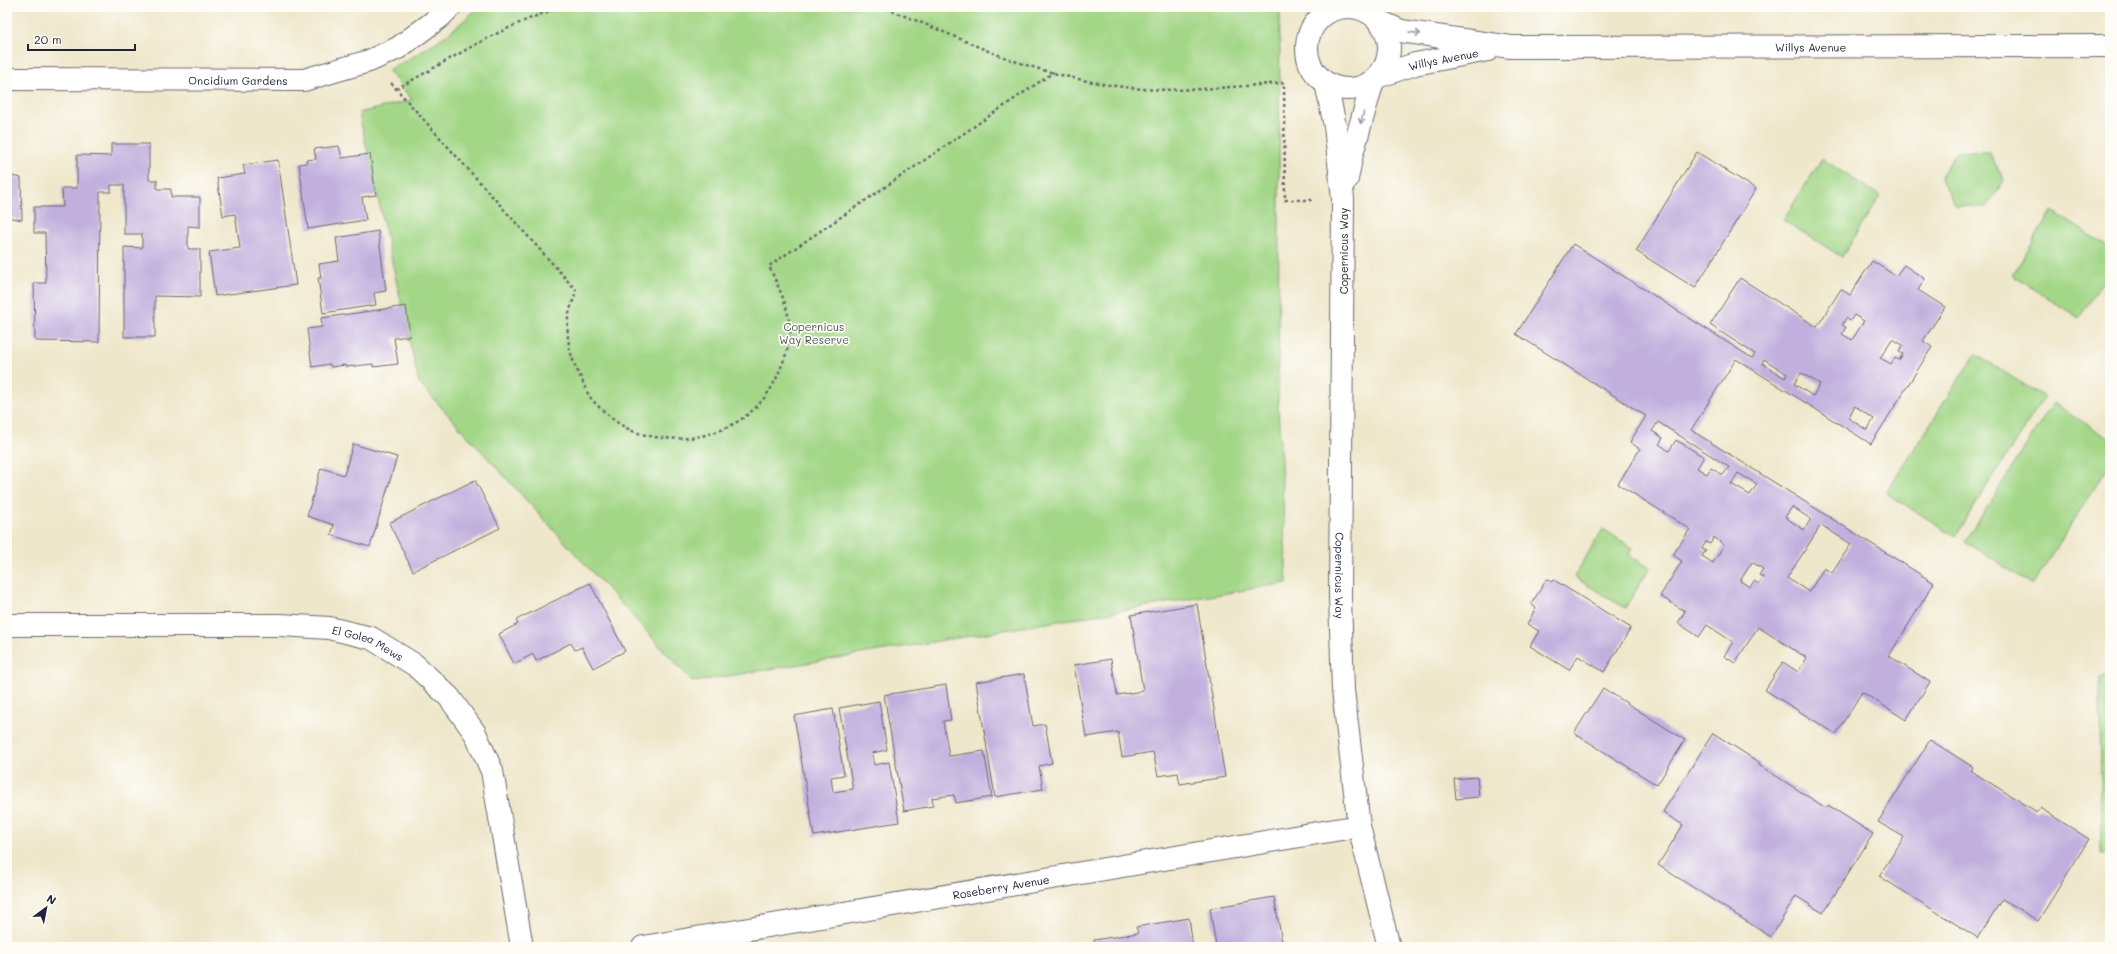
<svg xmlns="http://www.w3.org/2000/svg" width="2117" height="954" font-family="Mali,sans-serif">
<rect width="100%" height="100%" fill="#fdfcf7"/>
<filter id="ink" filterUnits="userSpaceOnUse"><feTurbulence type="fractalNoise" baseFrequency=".025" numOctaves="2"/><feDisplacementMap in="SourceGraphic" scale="8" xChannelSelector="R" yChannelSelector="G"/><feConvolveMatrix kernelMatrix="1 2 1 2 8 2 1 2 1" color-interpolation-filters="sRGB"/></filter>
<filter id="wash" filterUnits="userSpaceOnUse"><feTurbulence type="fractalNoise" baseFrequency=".012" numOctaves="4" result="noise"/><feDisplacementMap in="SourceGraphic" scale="16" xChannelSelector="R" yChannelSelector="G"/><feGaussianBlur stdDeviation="0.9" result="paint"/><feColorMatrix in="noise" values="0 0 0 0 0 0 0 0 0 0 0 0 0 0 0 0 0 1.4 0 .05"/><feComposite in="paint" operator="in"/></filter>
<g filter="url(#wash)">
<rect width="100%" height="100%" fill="#efe7cb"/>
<g fill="#a3d787" stroke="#627c61">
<path d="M478,7H1280L1278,404L1287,583L693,682L419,383L359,113L412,100L388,70C421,53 452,34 478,7Z"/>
<path d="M1957,151L1989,152L2004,180L1987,207L1956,206L1940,178Z"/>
<path d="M1822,159L1880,196L1842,257L1783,220Z"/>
<path d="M2052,211L2110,248V270L2079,318L2012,275Z"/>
<path d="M1975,354L2044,397L1955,536L1886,493Z"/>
<path d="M2053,403L2110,439V464L2033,585L1965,542Z"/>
<path d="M1603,529L1633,548L1629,555L1650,568L1625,608L1574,577Z"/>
<path d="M2100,678H2110V854H2101Z"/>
</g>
<g id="blocks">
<g fill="#c1b0de" fill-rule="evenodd">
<path d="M264,7H285V9L264,8Z"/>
<path d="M111,144H149V180H157V189H171V197H200V227L188,226V249H200V297L155,296V337H124V247L142,248V234H124V185H111V192H100L99,342L35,341L34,283H46L45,233H34V207H63L62,188H77V155L111,156Z"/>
<path d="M339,146L342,158L370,154L376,195L362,197L366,220L308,229L299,164L307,163L306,160L316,159L314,149Z"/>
<path d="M1697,152L1756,189L1695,288L1636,251Z"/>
<path d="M278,160L296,285L215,296L209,252L240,248L235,214L223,216L217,178L245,174L243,165Z"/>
<path d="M7,175L21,178L22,220L7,217Z"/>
<path d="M378,231L386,291L374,293L376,305L323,313L318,278H321L319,264L339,261L336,238Z"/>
<path d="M1573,244L1752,358L1755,354L1710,325L1740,278L1817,327L1841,289L1850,295L1872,261L1896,276L1904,265L1925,279L1918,290L1945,307L1923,341L1932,347L1871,444L1736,359L1691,430L1934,583L1889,656L1930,682L1906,720L1862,692L1836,734L1765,690L1783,662L1798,672L1807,658L1758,627L1735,663L1724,656L1733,642L1707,625L1699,637L1678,623L1685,611L1660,596L1682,561L1673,555L1690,529L1618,484L1640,449L1630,442L1646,416L1516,334ZM1854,315L1864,321L1852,340L1842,334L1846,327L1842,325L1846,318L1850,321ZM1892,339L1903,345L1899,352L1903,354L1899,360L1895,358L1891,364L1880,358ZM1764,359L1787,374L1785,378L1762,363ZM1801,373L1820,384L1813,396L1794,384ZM1855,406L1874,419L1867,430L1848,418ZM1658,422L1729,467L1723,475L1711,468L1707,474L1697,468L1704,457L1676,440L1669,451L1659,444L1663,438L1652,431ZM1738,473L1757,484L1750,495L1731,484ZM1792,507L1811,519L1804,530L1785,517ZM1821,525L1851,544L1832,573L1824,568L1809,592L1787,578ZM1714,537L1724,545L1713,563L1702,556L1706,550L1702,548L1706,542L1710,544ZM1752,562L1763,569L1759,575L1763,577L1759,584L1754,581L1750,587L1740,581Z"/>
<path d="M406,306L410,336L394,338L398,364L373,367V364L346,367L345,365L331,367L330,364L312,367L307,329L322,327L321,318Z"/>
<path d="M353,444L397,457L370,547L331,535L334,525L307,516L321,468L344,475Z"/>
<path d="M475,480L500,528L413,571L389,523Z"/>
<path d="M1547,579L1552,582L1554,580L1631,628L1604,672L1578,656L1569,670L1530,646L1539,631L1527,624L1536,608L1531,604Z"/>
<path d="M590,583L625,651L593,668L582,647L575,650L571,643L536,661L533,654L514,664L499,634L518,624L516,620Z"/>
<path d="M1197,604L1225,777L1180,784L1178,773L1158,776L1153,752L1122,757L1118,732L1086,737L1074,665L1111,659L1117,695L1143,691L1131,615Z"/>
<path d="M1024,674L1033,726L1045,724L1052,763L1039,766L1043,789L995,797L976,682Z"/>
<path d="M946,685L951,720L943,721L949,756L984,751L992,797L956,803L954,795L932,798L933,806L904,811L884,695Z"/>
<path d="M1603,688L1685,740L1657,785L1574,733Z"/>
<path d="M879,701L887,750L872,753L874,765L889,762L899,822L814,836L794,716L833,709L844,775L831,777L833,792L853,789L839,708Z"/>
<path d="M1713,733L1760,763L1759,765L1826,808L1828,805L1873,834L1823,913L1796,896L1771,937L1658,865L1683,825L1663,812Z"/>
<path d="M1930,740L1973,767L1971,771L2037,812L2040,808L2089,839L2038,921L2002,899L1978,938L1879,876L1904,837L1878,822Z"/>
<path d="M1477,777L1479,797L1456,799L1454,779Z"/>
<path d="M1274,897L1283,947H1216L1210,908Z"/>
<path d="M1189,918L1193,947H1095L1094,940L1138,933L1136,927Z"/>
</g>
</g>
</g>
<g filter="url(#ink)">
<use href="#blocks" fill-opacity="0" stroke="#6a676d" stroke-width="1"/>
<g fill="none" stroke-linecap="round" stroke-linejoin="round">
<g stroke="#6a676d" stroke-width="24">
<g id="minor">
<circle cx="1348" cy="48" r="41"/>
<path id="s1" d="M1379,21L1401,31L1511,47L2110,46"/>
<path id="s2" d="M1377,77L1415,64L1488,50"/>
<path id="s3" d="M7,79L304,80L369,61L398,48L440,17L450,7"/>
<path id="s4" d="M1326,83L1335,126L1343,199L1340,597L1343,690L1359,826L1389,947"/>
<path d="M1347,179L1352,154L1373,81"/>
<path id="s5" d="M7,625H281L329,628L371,638L415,665L449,697L475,733L492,771L522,947"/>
<path id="s6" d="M643,947L1359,826"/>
</g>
</g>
<g stroke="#6a676d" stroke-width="2.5" stroke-dasharray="3 3" stroke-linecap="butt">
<path d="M881,7C914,19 946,33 979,47C1029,69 1087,84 1142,89C1189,92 1238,86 1284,83L1285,200H1312"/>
<path d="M391,83L576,290C574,300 569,310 568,319C566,340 571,360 581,378C584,384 586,391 590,397C599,409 623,429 638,433C694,450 757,428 779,372C785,358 791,343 790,328C788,305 778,286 769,266L1054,72"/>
<path d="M396,89C450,60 504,24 563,7"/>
</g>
<use href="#minor" stroke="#fff" stroke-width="22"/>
</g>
<defs><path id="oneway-shaft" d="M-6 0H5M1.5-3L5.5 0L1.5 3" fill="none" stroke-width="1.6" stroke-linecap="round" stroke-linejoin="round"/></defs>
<g stroke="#9c9ca7">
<use href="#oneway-shaft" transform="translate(1415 33) rotate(8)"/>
<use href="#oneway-shaft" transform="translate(1362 118) rotate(106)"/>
</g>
</g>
<g text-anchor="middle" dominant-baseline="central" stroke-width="3.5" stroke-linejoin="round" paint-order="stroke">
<g font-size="11" fill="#22223b" stroke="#fdfcf7">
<text stroke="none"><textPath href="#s1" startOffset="435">Willys Avenue</textPath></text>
<text stroke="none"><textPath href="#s2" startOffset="69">Willys Avenue</textPath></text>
<text stroke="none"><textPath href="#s3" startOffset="231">Oncidium Gardens</textPath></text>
<text transform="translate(1343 251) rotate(-90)">Copernicus Way</text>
<text stroke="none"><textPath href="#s4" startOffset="494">Copernicus Way</textPath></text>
<text stroke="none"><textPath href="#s5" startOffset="364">El Golea Mews</textPath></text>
<text stroke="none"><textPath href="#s6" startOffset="363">Roseberry Avenue</textPath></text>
</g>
<g font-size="11" fill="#495852" stroke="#fdfcf7">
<text x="814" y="326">Copernicus<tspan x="814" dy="13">Way Reserve</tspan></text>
</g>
</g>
<rect width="2117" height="954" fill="none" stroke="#fdfcf7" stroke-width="24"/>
<g transform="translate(46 908) rotate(32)" stroke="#fdfcf7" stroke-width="3" paint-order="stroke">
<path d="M0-3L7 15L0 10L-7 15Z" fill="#22223b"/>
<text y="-6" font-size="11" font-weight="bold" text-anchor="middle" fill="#22223b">N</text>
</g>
<path d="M28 44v6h107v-6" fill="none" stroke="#22223b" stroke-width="2"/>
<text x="34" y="44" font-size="12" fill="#22223b" stroke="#fdfcf7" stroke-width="3" paint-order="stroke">20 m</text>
</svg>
